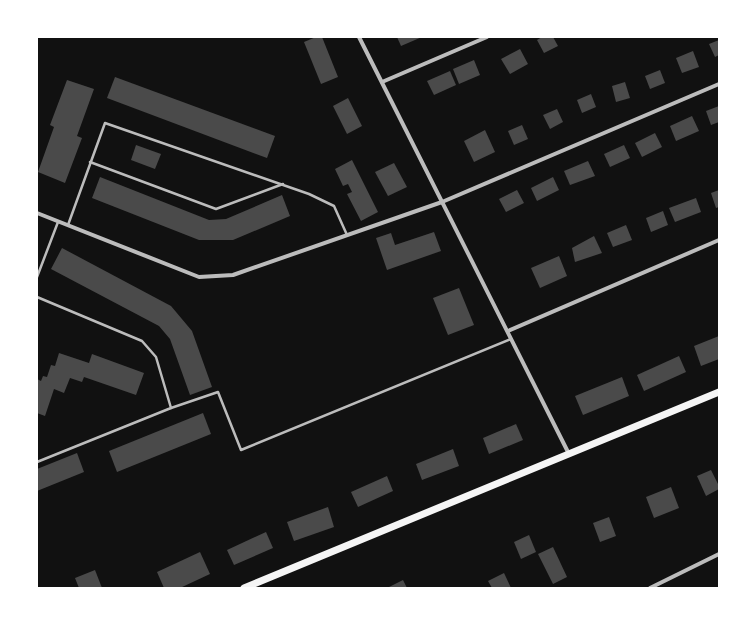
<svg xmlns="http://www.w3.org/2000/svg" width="756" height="625" font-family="'Roboto Condensed',sans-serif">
<rect width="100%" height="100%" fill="#111"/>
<g fill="#4a4a4a">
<path d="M316,37H322L338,77L321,84L304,42Z"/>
<path d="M397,37H422L401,46Z"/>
<path d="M542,37H553L558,46L544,53L537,40Z"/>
<path d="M719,40V55L715,57L709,44Z"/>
<path d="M520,49L528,64L510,74L501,59Z"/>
<path d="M693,51L699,67L682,73L676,58Z"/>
<path d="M474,60L480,75L459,84L453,69Z"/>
<path d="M660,70L665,83L650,89L645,76Z"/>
<path d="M450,71L456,85L434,95L427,81Z"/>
<path d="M115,77L275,136L267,158L107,98Z"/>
<path d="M67,80L94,89L77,136L82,138L65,183L38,172L54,127L50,125Z"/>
<path d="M625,82L630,98L616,102L612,86Z"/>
<path d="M591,94L596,107L582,113L577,100Z"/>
<path d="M348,98L362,126L347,134L333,106Z"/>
<path d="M719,106V122L711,125L706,111Z"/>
<path d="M557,109L563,122L550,129L543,115Z"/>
<path d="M692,116L699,131L676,141L670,126Z"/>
<path d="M522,125L528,139L514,145L508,131Z"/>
<path d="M485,130L495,152L474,162L464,141Z"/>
<path d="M655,133L662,147L642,157L635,143Z"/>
<path d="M136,145L161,154L155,169L131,160Z"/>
<path d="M624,145L630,158L610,167L604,154Z"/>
<path d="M352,160L378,212L361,221L347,194L352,192L348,184L343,186L335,169Z"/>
<path d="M588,161L595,176L570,185L564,171Z"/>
<path d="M394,163L407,187L388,196L375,172Z"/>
<path d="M100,177L209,220L226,219L282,195L290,216L233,240H199L92,198Z"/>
<path d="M553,177L559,190L537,201L531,188Z"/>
<path d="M517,190L524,203L506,212L499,199Z"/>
<path d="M719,190V207L716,208L711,193Z"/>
<path d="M696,198L701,212L675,222L669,208Z"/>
<path d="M663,211L668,225L651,232L646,218Z"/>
<path d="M626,225L632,240L613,247L607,233Z"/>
<path d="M434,232L441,251L387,270L376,238L391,233L395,245Z"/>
<path d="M594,236L602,253L575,262L572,248Z"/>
<path d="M62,248L171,306L192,331L212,387L190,395L170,339L159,326L51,269Z"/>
<path d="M559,256L567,276L540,288L531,268Z"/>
<path d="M459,288L474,325L448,335L433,298Z"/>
<path d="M719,336V359L701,366L694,346Z"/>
<path d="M59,353L89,363L92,354L144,373L136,395L84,377L82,382L70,378L64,393L54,389L45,416L37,413V379L41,381L43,376L47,377L51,365L55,366Z"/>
<path d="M679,356L686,372L644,391L637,375Z"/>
<path d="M622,377L629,396L583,415L575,396Z"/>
<path d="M203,413L211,434L117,472L109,451Z"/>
<path d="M516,424L523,440L489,454L483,438Z"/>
<path d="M453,449L459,466L422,480L416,464Z"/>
<path d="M77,453L84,472L37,491V469Z"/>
<path d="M711,470L719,486V489L706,496L697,476Z"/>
<path d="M387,476L393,491L358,507L351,492Z"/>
<path d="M671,487L679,508L654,518L646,497Z"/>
<path d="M328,507L334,527L294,541L287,522Z"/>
<path d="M609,517L616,536L600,542L593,523Z"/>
<path d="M266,532L273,548L234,565L227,550Z"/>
<path d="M529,535L536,552L521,559L514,542Z"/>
<path d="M553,547L567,577L553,584L538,554Z"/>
<path d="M200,552L210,574L180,588H164L157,572Z"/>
<path d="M95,570L102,588H79L75,578Z"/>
<path d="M504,573L511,588H492L488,581Z"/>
<path d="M403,580L407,588H387Z"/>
</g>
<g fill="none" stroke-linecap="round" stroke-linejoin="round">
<g stroke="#bcbcbc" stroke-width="2.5">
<path d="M90,162L216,209L283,184"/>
<path d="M68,225L105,123L309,194L334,206L347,235"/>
<path d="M37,277L58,222"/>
<path d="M37,297L142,341L156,357L171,408L37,462"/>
<path d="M171,408L218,392L241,450L511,339"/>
</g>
<g stroke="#bcbcbc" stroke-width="4">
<path d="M359,37L569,454"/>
<path d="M382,82L487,37"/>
<path d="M37,213L199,277L233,275L442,202L719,84"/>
<path d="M508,331L719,240"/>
<path d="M650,588L719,554"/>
</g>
<path stroke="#f5f5f5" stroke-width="7" d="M244,588L719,392"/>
</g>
<rect width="756" height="625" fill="none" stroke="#ffffff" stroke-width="76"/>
</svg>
